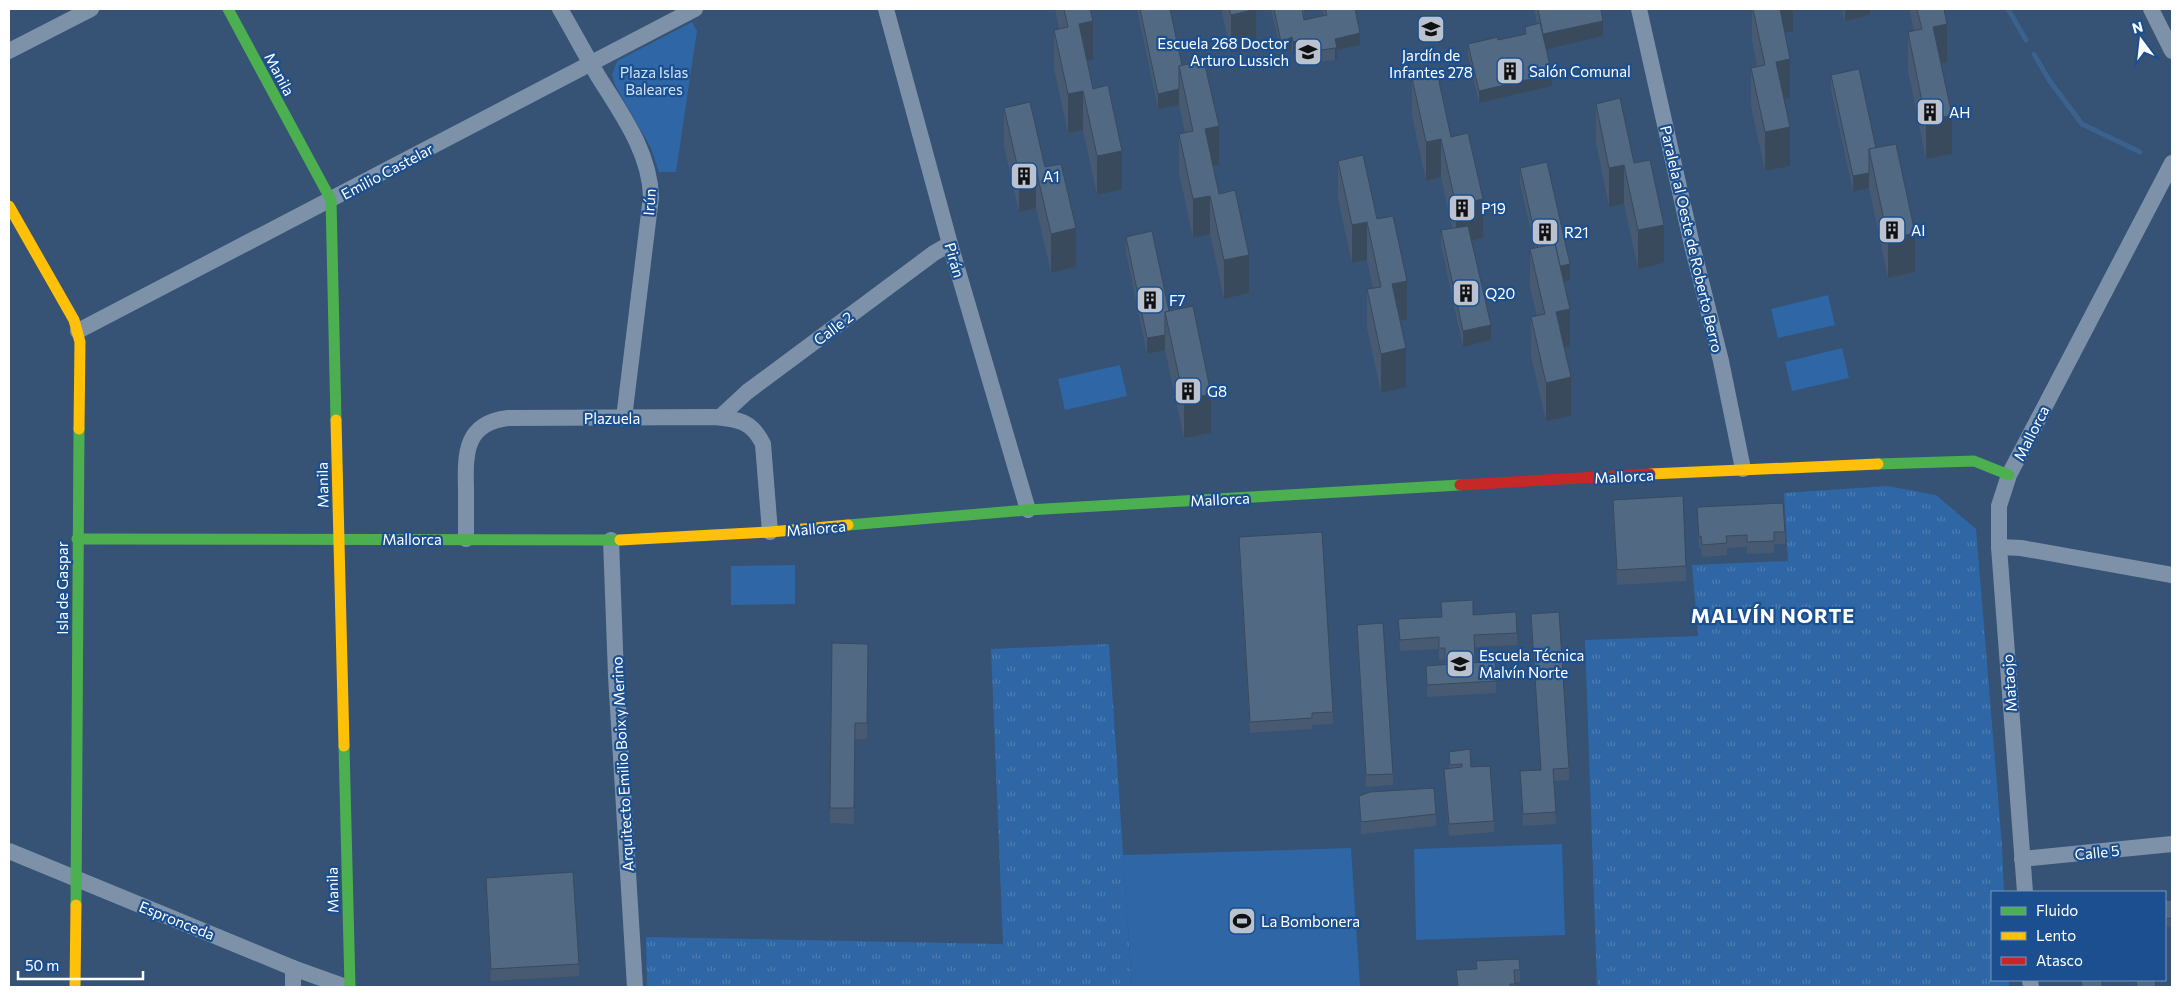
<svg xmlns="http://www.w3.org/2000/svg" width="2181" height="996" font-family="Commissioner,sans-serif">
<defs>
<pattern id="grass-tufts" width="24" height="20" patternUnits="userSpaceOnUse" patternTransform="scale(1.25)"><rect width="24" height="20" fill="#2f66a5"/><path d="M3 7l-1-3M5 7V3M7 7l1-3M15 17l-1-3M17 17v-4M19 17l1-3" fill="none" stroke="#4e7db2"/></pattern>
</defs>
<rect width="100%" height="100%" fill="#365274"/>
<g fill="url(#grass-tufts)">
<path d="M1887,486L1936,495L1976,529L2002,846L2004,892H1992V980H2009V987H1597L1585,640L1698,636L1692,565L1788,561L1784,493Z"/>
<path d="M1109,644L1132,987H647L646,937L1003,944L991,649Z"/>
</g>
<g fill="#2f66a5">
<path d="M692,22L697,31L676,172H659L651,148L615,85L612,75L617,61Z"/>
<path d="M1828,295L1835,325L1778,338L1771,309Z"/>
<path d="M1842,348L1849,378L1792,391L1785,362Z"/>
<path d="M1120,365L1127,396L1065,410L1058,379Z"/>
<path d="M795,565V604L731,605V566Z"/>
<path d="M1562,844L1565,935L1416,940L1414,849Z"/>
<path d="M1351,848L1360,987H1132L1123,855Z"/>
</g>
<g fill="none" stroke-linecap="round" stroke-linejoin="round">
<g stroke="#3b618d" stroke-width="5">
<path d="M2008,9L2026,40"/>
<path d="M2034,54L2049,80L2082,124L2140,152"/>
</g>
<g stroke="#7d92a8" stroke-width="16">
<path d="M560,9C573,31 585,54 598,76C621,113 650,152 651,197L624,418"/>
<path d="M886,9L950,244L1028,510"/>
<path d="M1639,9L1692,245L1721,361L1743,469"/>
<path d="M2151,9L2172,51"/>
<path d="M9,51L91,9"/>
<path d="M78,331L695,9"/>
<path d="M720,417L747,392L934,253L950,244"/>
<path d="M466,539C466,523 466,506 466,489C465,453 465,423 508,418L714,417C738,419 752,421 763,444L770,532"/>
<path d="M611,540L616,676L635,987"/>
<path d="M1999,547L2021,548L2172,575"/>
<path d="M9,851L293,968L346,987"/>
<path d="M2022,859L2172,844"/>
<path d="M2025,892L1999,547V506L2009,475L2172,163"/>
<path d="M2030,980L2031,987"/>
<path d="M293,987V968"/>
</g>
<g stroke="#4caf50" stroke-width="11">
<path d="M228,9L331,200L336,420"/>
<path d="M1878,464L1974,461L2009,475"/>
<path d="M848,525L1028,510L1460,485"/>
<path d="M77,539L620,540"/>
<path d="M344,746L350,987"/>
<path d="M76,905L79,429"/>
</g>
<g stroke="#ffc107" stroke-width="11">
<path d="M9,206L74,320L80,342L79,429"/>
<path d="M336,420L344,746"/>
<path d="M1650,474L1878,464"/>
<path d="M620,540L770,532L848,525"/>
<path d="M75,987L76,905"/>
</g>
<path stroke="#c62828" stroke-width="11" d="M1460,485L1650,474"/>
</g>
<g fill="#475a72">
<path d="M1055,9H1090L1093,60L1087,61L1093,89L1122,189L1097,195L1083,130L1068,133L1054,69V30L1059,29Z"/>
<path d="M1137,9H1170L1182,65L1219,165L1213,166L1219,194L1249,293L1224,299L1210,234L1193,238L1179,173V134L1185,133L1179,105L1158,109Z"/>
<path d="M1221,9H1255L1256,48L1231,53Z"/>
<path d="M1271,9H1304V15H1303L1304,20L1324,15L1322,9H1355L1360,45L1337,50V59L1335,60L1309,63L1306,51L1293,54L1292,49L1281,54Z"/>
<path d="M1534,9H1601L1603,36L1546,49L1552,86L1479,103L1468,56V44L1498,40L1525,34V27L1537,24Z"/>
<path d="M1752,9H1793V31L1785,32L1790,98L1784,99L1790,166L1765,171L1751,106V68L1757,66L1752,40Z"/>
<path d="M1842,9H1870V15L1845,21Z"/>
<path d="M1909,9H1944L1947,62L1941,64L1952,154L1926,159L1908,71V32L1914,31Z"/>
<path d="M1831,75L1876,148L1915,272L1888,278L1869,188L1853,192L1831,90Z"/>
<path d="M1412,78L1451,137L1483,238L1471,241L1491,340L1463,347L1441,245V230L1452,228L1441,177L1426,181L1412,116Z"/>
<path d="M1596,104L1634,163L1664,263L1638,269L1624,204L1609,207L1596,143Z"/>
<path d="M1004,108L1045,167L1076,267L1051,273L1036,208L1019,212L1004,147Z"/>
<path d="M1338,161L1377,219L1407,319L1400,321L1406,387L1381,393L1367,328V289L1373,288L1367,260L1352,263L1338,199Z"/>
<path d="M1520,168L1570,280L1564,281L1570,347L1564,349L1571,416L1546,421L1531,356V317L1537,316L1530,288V249L1535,248L1520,184Z"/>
<path d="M1126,237L1169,311L1211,433L1184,438L1165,350L1147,354L1126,252Z"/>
<path d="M1613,500L1686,566V581L1617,585L1613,515Z"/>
<path d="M1697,509L1785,532V544H1774V553L1747,554V547L1727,548V555L1702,557L1701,548H1699Z"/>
<path d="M1239,537L1333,712V724L1312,725V729L1250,733L1239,549Z"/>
<path d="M1441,602L1517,633V645L1474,647L1475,662L1496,681V693L1427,697L1426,666L1445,665V660H1439V649L1400,651L1398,619L1441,617Z"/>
<path d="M1531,614L1569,768V780L1554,781L1556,824L1523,826L1520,771L1541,770L1531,626Z"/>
<path d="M1357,625L1393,774V785L1366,787L1357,636Z"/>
<path d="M832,643L868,644L867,739H855L854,824L830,823Z"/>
<path d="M1449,752L1471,767L1494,821V832L1449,836L1444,780V769L1449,768Z"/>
<path d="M1359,796L1436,814V826L1361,834Z"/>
<path d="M486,878L579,964V976L491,981L486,889Z"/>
<path d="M2165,900H2172V926L2165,927Z"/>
<path d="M1456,970H1520V982H1515V987H1457Z"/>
</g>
<g fill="#394a5c">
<path d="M1256,9V48L1231,53V15Z"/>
<path d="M1777,9H1793V31L1777,34Z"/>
<path d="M1845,9H1870V15L1845,21Z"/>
<path d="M1093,21V60L1079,63V24Z"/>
<path d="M1603,21V36L1543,50V34Z"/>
<path d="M1947,24V62L1933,66V27Z"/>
<path d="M1360,33V45L1337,50V59L1335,60V39Z"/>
<path d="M1292,37V49L1281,54V42Z"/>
<path d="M1306,39V51L1293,54V42Z"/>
<path d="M1790,59V98L1776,101V62Z"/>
<path d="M1552,74V86L1479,103V91Z"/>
<path d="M1179,89V105L1158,109V94Z"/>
<path d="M1083,91V130L1068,133V94Z"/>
<path d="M1952,115V154L1926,159V121Z"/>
<path d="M1219,126V165L1205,167V129Z"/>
<path d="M1790,127V166L1765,171V132Z"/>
<path d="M1441,139V177L1426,181V142Z"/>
<path d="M1122,151V189L1097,195V156Z"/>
<path d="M1624,165V204L1609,207V168Z"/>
<path d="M1036,169V208L1019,212V173Z"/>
<path d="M1869,173V188L1853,192V176Z"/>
<path d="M1210,196V234L1193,238V199Z"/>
<path d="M1483,199V238L1456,244V205Z"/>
<path d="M1367,222V260L1352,263V225Z"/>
<path d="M1664,225V263L1638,269V230Z"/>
<path d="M1076,228V267L1051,273V234Z"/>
<path d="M1915,233V272L1888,278V239Z"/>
<path d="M1249,255V293L1224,299V260Z"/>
<path d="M1570,264V280L1543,285V270Z"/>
<path d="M1407,281V319L1392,323V284Z"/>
<path d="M1570,309V347L1556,350V312Z"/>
<path d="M1491,325V340L1463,347V331Z"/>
<path d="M1165,335V350L1147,354V338Z"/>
<path d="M1406,348V387L1381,393V354Z"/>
<path d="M1571,377V416L1546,421V383Z"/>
<path d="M1211,394V433L1184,438V400Z"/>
</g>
<g fill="#526984" stroke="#394a5c">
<path d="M1064,9H1090L1093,21L1079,24L1093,89L1108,85L1122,151L1097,156L1083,91L1068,94L1054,30L1068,27Z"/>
<path d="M1140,9H1170L1182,65L1179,66V89L1158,94Z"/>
<path d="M1229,9H1256L1231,15Z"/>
<path d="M1274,9H1302L1304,20L1327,15L1325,9H1355L1360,33L1335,39L1337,48H1335L1309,52L1306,39L1293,42L1292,37L1281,42Z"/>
<path d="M1538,9H1601L1603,21L1543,34Z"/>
<path d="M1753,9H1780L1790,59L1776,62L1790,127L1765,132L1751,68L1765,65Z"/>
<path d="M1917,9H1944L1947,24L1933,27L1952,115L1926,121L1908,32L1922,29Z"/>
<path d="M1540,23L1552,74L1479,91L1468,44L1498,37V40L1526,34L1525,27Z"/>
<path d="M1204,61L1219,126L1205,129L1219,194L1235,190L1249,255L1224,260L1210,196L1193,199L1179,134L1193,131L1179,66Z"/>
<path d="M1859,69L1876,148L1869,149V173L1853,176L1831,75Z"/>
<path d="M1437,72L1451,137L1468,133L1483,199L1456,205L1441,139L1426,142L1412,78Z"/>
<path d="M1620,98L1634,163L1650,160L1664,225L1638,230L1624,165L1609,168L1596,104Z"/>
<path d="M1030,102L1045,167L1061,164L1076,228L1051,234L1036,169L1019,173L1004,108Z"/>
<path d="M1896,144L1915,233L1888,239L1869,149Z"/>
<path d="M1363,155L1377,219L1393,216L1407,281L1392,284L1406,348L1381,354L1367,289L1381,287L1367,222L1352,225L1338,161Z"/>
<path d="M1547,162L1570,264L1560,266L1555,244L1538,248L1520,168Z"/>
<path d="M1468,226L1491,325L1463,331L1441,230Z"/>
<path d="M1152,231L1169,311L1165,312V335L1147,338L1126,237Z"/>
<path d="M1555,244L1570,309L1556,312L1571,377L1546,383L1531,317L1545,314L1530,249Z"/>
<path d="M1193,306L1211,394L1184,400L1165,312Z"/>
<path d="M1683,496L1686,566L1617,570L1613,500Z"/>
<path d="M1783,503L1785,532H1774V541L1747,542V535L1726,536L1727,543L1702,545L1701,536L1699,537L1697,509L1699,507Z"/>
<path d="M1322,532L1333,712L1312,713V718L1250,722L1239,537Z"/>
<path d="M1473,600V615L1516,612L1517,633L1474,635L1475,658L1469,659V663L1495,661L1496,681L1427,685L1426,666L1452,664V660H1445V648H1439V637L1400,640L1398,619L1442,617L1441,602Z"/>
<path d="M1559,612L1569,768L1553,769L1556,812L1523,814L1520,771L1541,770L1531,614Z"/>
<path d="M1383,623L1393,774L1366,775L1357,625Z"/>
<path d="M832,643L868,644L867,723H855L854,808H830Z"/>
<path d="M1470,749L1471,767L1490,766L1494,821L1449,824L1444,769L1462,767V764L1450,765L1449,752Z"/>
<path d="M1434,788L1436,814L1361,822L1359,796L1370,792Z"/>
<path d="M573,872L579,964L491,969L486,878Z"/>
<path d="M2165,900H2172V918L2165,919Z"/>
<path d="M1519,959L1520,970H1514L1515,984H1510V987H1458L1456,970L1477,969L1476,961Z"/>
<path d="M2081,980H2102V987H2082Z"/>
<path d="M2136,980H2155L2156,987H2137Z"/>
</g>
<defs>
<g id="school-square" transform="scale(1.4375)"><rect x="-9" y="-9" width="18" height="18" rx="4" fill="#b9c2ce" stroke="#1b4f8f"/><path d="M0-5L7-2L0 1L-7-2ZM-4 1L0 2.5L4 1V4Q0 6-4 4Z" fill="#111"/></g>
<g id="building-square" transform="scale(1.4375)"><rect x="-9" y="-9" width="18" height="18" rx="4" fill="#b9c2ce" stroke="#1b4f8f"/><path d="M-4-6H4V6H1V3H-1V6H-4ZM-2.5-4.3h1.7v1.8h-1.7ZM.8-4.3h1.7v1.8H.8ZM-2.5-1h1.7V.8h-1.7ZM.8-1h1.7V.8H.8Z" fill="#111"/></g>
<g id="stadium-square" transform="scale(1.4375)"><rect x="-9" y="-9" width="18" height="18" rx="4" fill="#b9c2ce" stroke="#1b4f8f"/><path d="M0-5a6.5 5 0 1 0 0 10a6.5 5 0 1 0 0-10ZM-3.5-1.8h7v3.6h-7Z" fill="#111"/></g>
</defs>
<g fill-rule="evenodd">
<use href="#school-square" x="1431" y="29"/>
<use href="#school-square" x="1308" y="52"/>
<use href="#building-square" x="1510" y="71"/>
<use href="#building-square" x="1930" y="112"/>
<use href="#building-square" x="1024" y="176"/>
<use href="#building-square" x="1462" y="208"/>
<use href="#building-square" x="1892" y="230"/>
<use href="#building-square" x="1545" y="232"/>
<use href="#building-square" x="1466" y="293"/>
<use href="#building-square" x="1150" y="300"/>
<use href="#building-square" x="1188" y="391"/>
<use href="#school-square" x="1460" y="664"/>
<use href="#stadium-square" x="1242" y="921"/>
</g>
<g text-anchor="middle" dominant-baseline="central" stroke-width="4.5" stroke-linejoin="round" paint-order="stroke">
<g font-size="15" fill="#fff" stroke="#1b4f8f" text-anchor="start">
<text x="1289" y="43" text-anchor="end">Escuela 268 Doctor<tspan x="1289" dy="17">Arturo Lussich</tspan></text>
<text x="1431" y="55" text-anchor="middle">Jardín de<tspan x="1431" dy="17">Infantes 278</tspan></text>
<text x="1529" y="71">Salón Comunal</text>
<text x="1949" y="112">AH</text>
<text x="1043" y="176">A1</text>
<text x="1481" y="208">P19</text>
<text x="1911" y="230">AI</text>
<text x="1564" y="232">R21</text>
<text x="1485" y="293">Q20</text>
<text x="1169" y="300">F7</text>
<text x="1207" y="391">G8</text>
<text x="1479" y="655">Escuela Técnica<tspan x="1479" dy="17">Malvín Norte</tspan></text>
<text x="1261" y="921">La Bombonera</text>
</g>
<g font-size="15" fill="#cfe3fa" stroke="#1b4f8f">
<text x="654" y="72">Plaza Islas<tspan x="654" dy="17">Baleares</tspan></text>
</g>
<g font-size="15" fill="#fff" stroke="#1b4f8f">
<text transform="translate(280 74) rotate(62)">Manila</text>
<text transform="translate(387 171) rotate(-28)">Emilio Castelar</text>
<text transform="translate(649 202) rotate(-86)">Irún</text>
<text transform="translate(1692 239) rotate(77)">Paralela al Oeste de Roberto Berro</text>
<text transform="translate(955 260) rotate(74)">Pirán</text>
<text transform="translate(833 328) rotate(-37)">Calle 2</text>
<text x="612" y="418">Plazuela</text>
<text transform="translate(2031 433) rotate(-63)">Mallorca</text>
<text transform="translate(1624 476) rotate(-3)">Mallorca</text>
<text transform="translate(322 485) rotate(-91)">Manila</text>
<text transform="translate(1220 499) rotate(-3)">Mallorca</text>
<text transform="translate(816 528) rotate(-5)">Mallorca</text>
<text x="412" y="539">Mallorca</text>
<text transform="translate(62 588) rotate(-90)">Isla de Gaspar</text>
<text transform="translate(2009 683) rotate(-94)">Mataojo</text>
<text transform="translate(622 764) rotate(-93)">Arquitecto Emilio Boix y Merino</text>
<text transform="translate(2097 852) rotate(-6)">Calle 5</text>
<text transform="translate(332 890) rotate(-91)">Manila</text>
<text transform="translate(177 920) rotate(22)">Espronceda</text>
</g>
<g font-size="20" font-weight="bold" letter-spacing="1" fill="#fff" stroke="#1b4f8f">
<text x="1773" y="615">MALVÍN NORTE</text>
</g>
</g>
<rect width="2181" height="996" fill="none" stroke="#ffffff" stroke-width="20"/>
<rect x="1991" y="891" width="175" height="90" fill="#1b4f8f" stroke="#7695bc"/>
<rect x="2001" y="907" width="25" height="8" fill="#4caf50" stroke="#7695bc"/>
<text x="2036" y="916" font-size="15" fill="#ffffff">Fluido</text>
<rect x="2001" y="932" width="25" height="8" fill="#ffc107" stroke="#7695bc"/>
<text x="2036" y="941" font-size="15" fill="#ffffff">Lento</text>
<rect x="2001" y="957" width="25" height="8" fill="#c62828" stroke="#7695bc"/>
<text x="2036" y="966" font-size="15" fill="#ffffff">Atasco</text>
<g transform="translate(2141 40) rotate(345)" stroke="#1b4f8f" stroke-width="4" paint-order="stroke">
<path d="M0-4L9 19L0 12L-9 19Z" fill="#ffffff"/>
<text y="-8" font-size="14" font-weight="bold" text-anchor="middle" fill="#ffffff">N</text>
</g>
<path d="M18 971v8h125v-8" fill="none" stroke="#ffffff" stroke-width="2.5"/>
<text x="25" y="971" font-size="15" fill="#ffffff" stroke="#1b4f8f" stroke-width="4" paint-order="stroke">50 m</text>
</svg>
